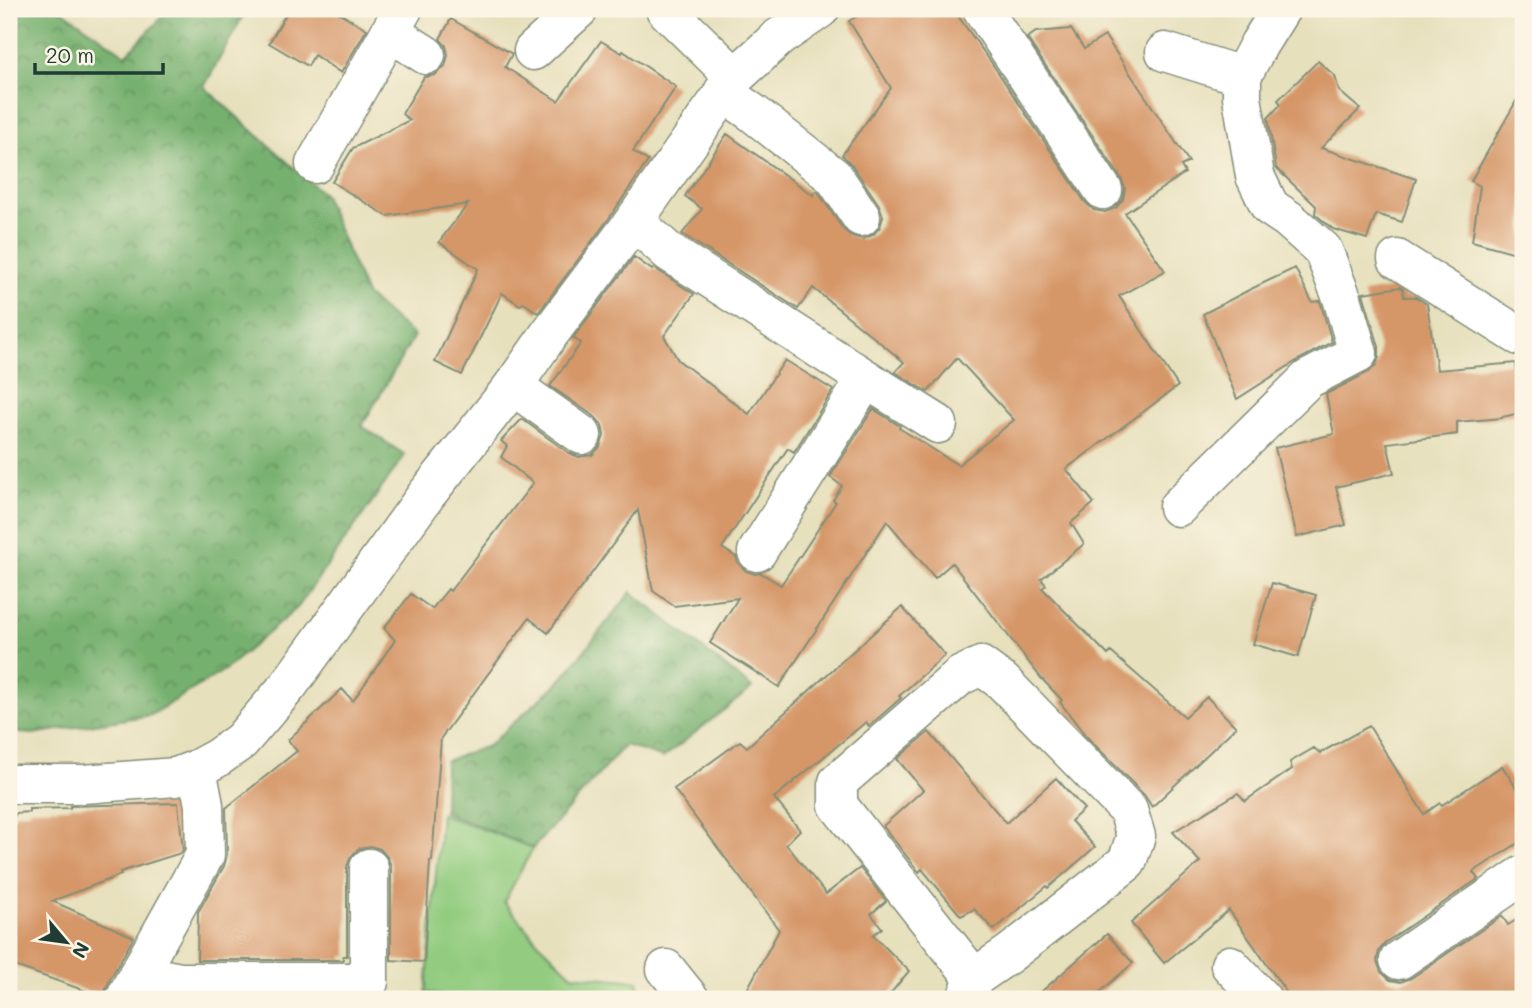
<svg xmlns="http://www.w3.org/2000/svg" width="1532" height="1008" font-family="Mali,sans-serif">
<defs>
<pattern id="forest-crowns" width="20" height="18" patternUnits="userSpaceOnUse" patternTransform="scale(1.75)"><rect width="20" height="18" fill="#76b06e"/><path d="M2 6a3 3 0 1 1 6 0M12 15a3 3 0 1 1 6 0" fill="none" stroke="#60905b"/></pattern>
</defs>
<rect width="100%" height="100%" fill="#fcf5e5"/>
<filter id="ink" filterUnits="userSpaceOnUse"><feTurbulence type="fractalNoise" baseFrequency=".0143" numOctaves="2"/><feDisplacementMap in="SourceGraphic" scale="14" xChannelSelector="R" yChannelSelector="G"/><feConvolveMatrix kernelMatrix="1 2 1 2 8 2 1 2 1" color-interpolation-filters="sRGB"/></filter>
<filter id="wash" filterUnits="userSpaceOnUse"><feTurbulence type="fractalNoise" baseFrequency=".00686" numOctaves="4" result="noise"/><feDisplacementMap in="SourceGraphic" scale="28" xChannelSelector="R" yChannelSelector="G"/><feGaussianBlur stdDeviation="1.57" result="paint"/><feColorMatrix in="noise" values="0 0 0 0 0 0 0 0 0 0 0 0 0 0 0 0 0 1.4 0 .05"/><feComposite in="paint" operator="in"/></filter>
<g filter="url(#wash)">
<rect width="100%" height="100%" fill="#e7e0bd"/>
<path fill="#93cc80" stroke="#59845a" stroke-width="2" d="M441,814L533,848L504,902L537,941L572,975L638,981L641,992L627,999H454L426,992Z"/>
<g fill="url(#forest-crowns)" stroke="#4a7651" stroke-width="2">
<path d="M9,9H60L126,55L170,9H235L244,14L204,87L324,195L366,295L414,336L362,426L405,455L298,607L226,669L151,715L33,734L9,732Z"/>
<path d="M631,592L752,688L663,758L625,745L533,848L444,812L445,761L488,746L560,681Z"/>
</g>
<g id="blocks">
<g fill="#d59667">
<path d="M289,9H332L367,29L341,73L314,55L308,66L269,43Z"/>
<path d="M869,9H953L991,62L1085,202L1094,210L1105,212L1116,208L1123,199L1125,188L1121,178L1027,38L1036,32L1071,29L1084,49L1105,36L1189,162L1181,166L1185,173L1125,213L1165,271L1119,296L1178,386L1066,469L1094,503L1071,523L1084,544L1041,579L1046,585L1042,588L1108,655L1111,652L1185,717L1207,697L1236,727L1152,807L1144,795L1086,736L1060,702L1062,700L1041,678L952,563L935,578L887,521L779,687L710,643L738,598L674,606L653,591L638,510L548,633L529,618L441,738L432,861H430L424,962L391,960V867L388,858L380,849L370,846L358,849L350,858L347,867V956H343V960H197L198,912L224,866L227,855L226,808L297,751L288,740L342,689L353,701L395,640L384,628L411,594L432,609L448,589L450,591L533,483L501,457L507,446L501,441L522,419L569,453L579,457L592,455L600,447L604,436L602,425L595,417L550,386L581,343L573,338L634,257L652,270L654,268L694,294L664,336L678,360L749,414L785,360L833,390L794,452L788,448L722,548L736,557L738,563L746,571L755,574L761,573L781,585L836,502L833,500L842,486L830,477L873,409L900,426L899,428L958,465L1014,420L957,358L928,392L895,372L904,362L813,288L798,309L682,234L702,209L685,196L727,134L813,195L816,191L818,192L843,229L851,236L863,239L873,235L880,227L883,216L879,205L852,165L842,155L891,88L849,21Z"/>
<path d="M451,19L512,54L505,67L558,101L601,41L622,53L623,51L676,87L633,151L648,161L610,217L538,313L524,303L520,305L502,293L462,375L435,362L478,269L439,242L468,204L387,216L332,182L353,148L410,120L402,114L424,77L435,75L445,66L448,55L446,46L440,39Z"/>
<path d="M1318,61L1335,76L1339,91L1360,109L1321,148L1416,179L1402,222L1376,214L1367,239L1333,229L1315,214L1316,206L1276,168L1268,118L1281,104L1278,100Z"/>
<path d="M1523,89V255L1472,241L1480,186L1471,181Z"/>
<path d="M1295,268L1312,302L1320,301L1332,342L1298,360L1237,399L1203,314L1249,290Z"/>
<path d="M1400,287L1403,289L1404,297H1416L1427,304L1437,370L1516,363L1521,413L1502,417V418L1457,422V434L1387,443L1394,473L1336,487L1346,525L1297,537L1275,448L1334,434L1326,394L1369,372L1376,365L1379,357V347L1363,293Z"/>
<path d="M1272,583L1316,595L1298,657L1253,644Z"/>
<path d="M902,607L945,655L899,696L901,698L869,726L866,722L774,798L800,830L786,844L826,894L860,868L886,901L871,914L882,928L873,935L909,971L886,999H742L779,930L674,789L740,741L747,747Z"/>
<path d="M1369,726L1424,814L1440,803L1442,805L1502,766L1523,798V840L1473,872L1478,879L1386,942L1379,951L1377,961L1381,972L1390,980L1401,982L1411,978L1502,916L1508,925L1523,916V999H1291L1229,910L1164,963L1131,923L1200,862L1173,832L1238,793L1245,801L1292,769L1290,762L1314,748L1320,753Z"/>
<path d="M929,732L1006,823L1056,778L1084,809L1071,821L1095,847L1048,888L1047,886L994,930L974,909L961,916L922,869L919,872L883,826L923,790L897,759Z"/>
<path d="M178,803L183,850L181,853L120,872L121,875L52,901L134,937L110,979L103,997L9,964V817H14L16,813L29,812V809L70,808V806Z"/>
<path d="M1107,934L1133,963L1092,999H1033Z"/>
</g>
</g>
</g>
<g filter="url(#ink)">
<use href="#blocks" fill-opacity="0" stroke="#838e78" stroke-width="2"/>
<g fill="none" stroke-linecap="round" stroke-linejoin="round">
<g stroke="#838e78" stroke-width="41">
<g id="minor">
<path d="M665,9L735,77"/>
<path d="M982,9L1103,190"/>
<path d="M390,32L426,55"/>
<path d="M533,51L579,9"/>
<path d="M1165,52L1242,76"/>
<path d="M723,92L753,113L834,177L861,217"/>
<path d="M315,164L403,9"/>
<path d="M634,221L670,253L700,272L866,379L757,552"/>
<path d="M1397,259L1519,336H1523"/>
<path d="M866,379L938,424"/>
<path d="M513,386L582,435"/>
<path d="M1178,507L1308,379L1358,353L1342,298L1323,250L1288,219L1270,207L1255,176L1242,97V76L1259,44L1281,9"/>
<path d="M9,784H83L176,777L197,769L217,758L241,741L288,686L427,494L513,386L550,333L634,221L735,77L778,38L820,9"/>
<path d="M1399,960L1523,875"/>
<path d="M1230,965L1262,999"/>
<path d="M666,969L690,999"/>
<path d="M138,974L180,982H369V868"/>
<path d="M125,999L130,989L205,855L204,805L197,769"/>
<path d="M966,999L974,978L1009,954L1127,862L1136,836L1128,810L1003,682L981,666L960,676L838,782V805L974,978"/>
</g>
</g>
<use href="#minor" stroke="#fff" stroke-width="38"/>
</g>
</g>
<rect width="1532" height="1008" fill="none" stroke="#fcf5e5" stroke-width="35"/>
<g transform="translate(66 942) rotate(119)" stroke="#fcf5e5" stroke-width="5" paint-order="stroke">
<path d="M0-5L12 26L0 18L-12 26Z" fill="#1f3d34"/>
<text y="-10" font-size="19" font-weight="bold" text-anchor="middle" fill="#1f3d34">N</text>
</g>
<path d="M35 63v10h128v-10" fill="none" stroke="#1f3d34" stroke-width="3.5"/>
<text x="46" y="63" font-size="21" fill="#1f3d34" stroke="#fcf5e5" stroke-width="5" paint-order="stroke">20 m</text>
</svg>
